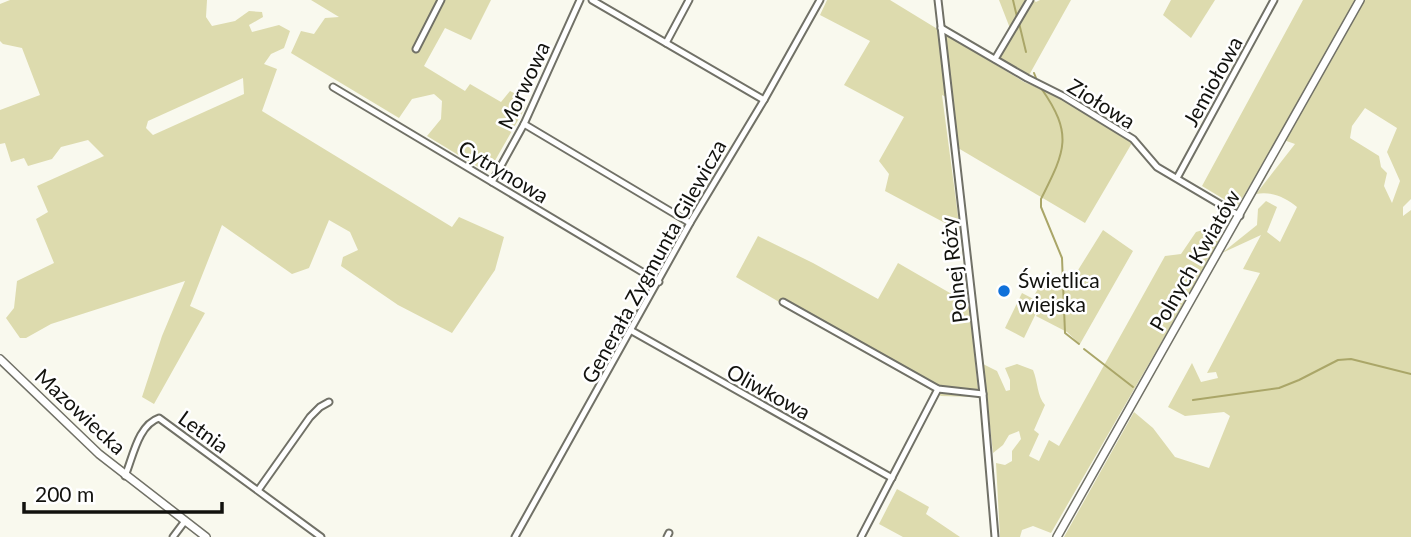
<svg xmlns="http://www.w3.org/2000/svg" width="1411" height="537" font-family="Lato,sans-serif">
<rect width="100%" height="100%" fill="#f9f9ee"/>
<g fill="#dddbae" fill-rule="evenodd">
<path d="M10,0H207L206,17L212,26L235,21L249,11L262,12L263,17L249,25L252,32L279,25L290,31L284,48L271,54L264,64L277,69L262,111L452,227L459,217L504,237L495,270L452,333L398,305L341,266L343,257L358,250L350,232L329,220L309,268L292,274L222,225L190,306L205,313L154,404L142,397L162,336L185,281L51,324L26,338H20L6,318L14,308L17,281L54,263L36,219L48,212L37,186L104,156L88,140L61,147L52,159L28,166L24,158L11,162L5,143L0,144V110L40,95L22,48L3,44L0,41V4ZM243,78L244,94L153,135L146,128L148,121Z"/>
<path d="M311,0H491L471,40L445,28L424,66L465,91L470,84L501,102L510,91L520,96L525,108L488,173L427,136L441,119L442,101L434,94L412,99L399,118L291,53L301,31L314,34L325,18L339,17Z"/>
<path d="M827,0H890L1024,82L1060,97L1132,143L1085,223L958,148L952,100L942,95L960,231L885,191L889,174L879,161L904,117L844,85L870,41L820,15Z"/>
<path d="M999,0H1033L1036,2L1040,0H1071L1028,77L999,58L1013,36Z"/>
<path d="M1171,0H1215L1191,38L1163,15Z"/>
<path d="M1303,0H1411V199L1403,207V216L1411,210V537H1064L1134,412L1153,428L1175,457L1209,468L1230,416L1224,412L1185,416L1168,407L1192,363L1201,382L1218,378L1216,372L1207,373L1260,273L1243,269L1261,235L1222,253L1257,225L1258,209L1266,201L1277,207L1267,232L1280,242L1297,207C1285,197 1271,191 1256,194L1295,144L1278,138L1237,207L1202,186ZM1365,108L1397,128L1387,152L1400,181L1392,203L1384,186L1387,173L1381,167L1379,156L1350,138L1352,126Z"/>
<path d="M1206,229L1221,239L1051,533L1033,526L1022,530L1020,537H1000L996,463L1005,465L1012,461V451L1021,439L1019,431L1009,435L1003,445L993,453L983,364L997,371L1006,391L1010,390V380L1005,368L1017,364L1033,370C1038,382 1037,396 1045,405L1034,430L1039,434L1029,456L1039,461L1049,440L1059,446L1165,256L1181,254L1196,232Z"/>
<path d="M1103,230L1133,251L1080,344L1067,332L1036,316L1044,302L1033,297L1043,281H1055L1075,275Z"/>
<path d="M758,236L813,263L878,299L898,263L969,304L978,389L974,397L941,396L736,277Z"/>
<path d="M1022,293L1041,303L1024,338L1005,328Z"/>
<path d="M897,489L929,507L926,514L960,537H903L879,524Z"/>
</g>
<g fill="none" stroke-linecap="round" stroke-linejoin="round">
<g stroke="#aaa668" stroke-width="2">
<path d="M1013,0L1017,17"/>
<path d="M1019,23L1026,52"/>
<path d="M1034,73L1036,78"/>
<path d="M1041,88C1074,135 1065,151 1041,199V207L1062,258L1065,333L1079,344"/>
<path d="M1084,349L1133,387"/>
<path d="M1193,400L1279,388L1299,380L1338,360L1351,359L1411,374"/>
</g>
<g stroke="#717167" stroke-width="9">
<g id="minor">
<path d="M592,0L764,100"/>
<path d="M938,0L983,394L995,537"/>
<path d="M941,28L1027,78L1063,96L1133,139L1157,167L1240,216"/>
<path d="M666,43L689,0"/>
<path d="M416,49L441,0"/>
<path d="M995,59L1030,0"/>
<path d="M333,87L659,282"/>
<path d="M524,124L690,223"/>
<path d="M1177,178L1274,0"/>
<path d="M492,182L524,124L580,0"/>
<path d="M783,302L938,389L983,394"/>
<path d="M632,331L892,478"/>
<path d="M125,476C133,457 138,425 159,418L321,537"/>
<path d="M259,489L310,417L320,407L329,402"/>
<path d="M173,537L185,521"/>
<path d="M515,537L690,223L764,100L820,0"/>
<path d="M667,537L669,533"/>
<path d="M861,537L938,389"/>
</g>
</g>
<g stroke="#717167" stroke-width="10">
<g id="tertiary">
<path d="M0,359L99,454L206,537"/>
<path d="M1057,537L1360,0"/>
</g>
</g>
<use href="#minor" stroke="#fff" stroke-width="5"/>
<use href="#tertiary" stroke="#fff" stroke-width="7"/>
</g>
<circle fill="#1071da" stroke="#fff" stroke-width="2.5" cx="1004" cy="291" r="7"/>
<g text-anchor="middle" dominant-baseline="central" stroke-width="5" stroke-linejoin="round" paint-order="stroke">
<g font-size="21" fill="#12120e" stroke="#fff">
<text transform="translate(1212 81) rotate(-61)">Jemiołowa</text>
<text transform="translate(523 85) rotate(-65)">Morwowa</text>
<text transform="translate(1102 103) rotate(32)">Ziołowa</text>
<text transform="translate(504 171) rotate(31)">Cytrynowa</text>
<text transform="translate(1194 260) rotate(-60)">Polnych Kwiatów</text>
<text transform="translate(653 261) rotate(-61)">Generała Zygmunta Gilewicza</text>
<text transform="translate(953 270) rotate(-97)">Polnej Róży</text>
<text transform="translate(769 391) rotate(29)">Oliwkowa</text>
<text transform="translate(81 411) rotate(43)">Mazowiecka</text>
<text transform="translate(204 431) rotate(36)">Letnia</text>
</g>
<g font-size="21" fill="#12120e" stroke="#fff" text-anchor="start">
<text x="1018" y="279">Świetlica<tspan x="1018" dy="24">wiejska</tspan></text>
</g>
</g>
<path d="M24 502v10h198v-10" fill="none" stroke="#12120e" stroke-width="3.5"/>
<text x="35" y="502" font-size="21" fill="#12120e" stroke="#ffffff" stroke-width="5" paint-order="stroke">200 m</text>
</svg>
